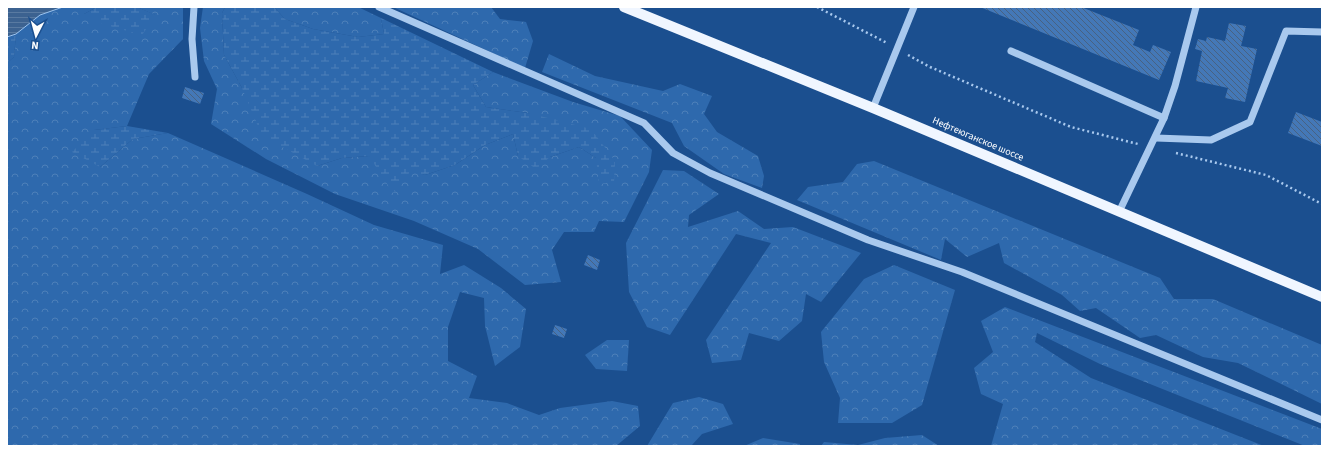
<svg xmlns="http://www.w3.org/2000/svg" width="1329" height="453" font-family="'Source Sans 3',sans-serif">
<defs>
<pattern id="forest-crowns" width="20" height="18" patternUnits="userSpaceOnUse"><rect width="20" height="18" fill="#2e69ad"/><path d="M2 6a3 3 0 1 1 6 0M12 15a3 3 0 1 1 6 0" fill="none" stroke="#4d80b9"/></pattern>
<pattern id="wetland-marsh" width="20" height="14" patternUnits="userSpaceOnUse"><rect width="20" height="14" fill="#2e69ad"/><path d="M1 5h8M5 5V1M11 12h8M15 12V8" fill="none" stroke="#4d80b9"/></pattern>
<pattern id="water-rules" width="6" height="5" patternUnits="userSpaceOnUse"><rect width="6" height="5" fill="#3c6290"/><path d="M0 2.5h6" fill="none" stroke="#597aa1"/></pattern>
<pattern id="building-back-hatch" width="6" height="6" patternUnits="userSpaceOnUse"><rect width="6" height="6" fill="#4478b7"/><path d="M-1 5l2 2M0 0l6 6M5-1l2 2" fill="none" stroke="#486282"/></pattern>
</defs>
<rect width="100%" height="100%" fill="#1b4f8f"/>
<g fill="url(#forest-crowns)">
<path d="M63,7H97L84,14L155,15L137,7H183V39L149,74L127,126L94,130L100,167L133,139L168,133L307,194L374,225L443,245L440,274L464,265L501,288L526,309L520,347L495,366L485,326L484,298L460,292L448,327V361L477,376L469,398L507,403L539,415L560,408L612,401L638,406L640,426L616,446H7V63L14,57L16,34L40,15Z"/>
<path d="M203,7H225L222,13L224,55L242,88L317,166L342,158L369,156L425,175L455,165L485,145L513,134L518,156L550,157L579,147L596,158L615,161L528,113L486,107L473,85L493,72L573,102L620,116L652,150L649,172L624,222L599,221L594,232H564L552,250L561,282L525,285L478,249L414,221L335,194L266,159L211,124L217,89L204,61L200,28Z"/>
<path d="M274,7H358L381,18L384,34L358,37L313,29L285,19Z"/>
<path d="M393,7H491L500,19L526,22L533,41L525,68Z"/>
<path d="M549,54L595,76L663,91L680,84L712,96L704,114L717,132L758,156L764,176L762,188L724,174L684,146L672,123L542,72Z"/>
<path d="M874,161L1160,278L1174,299H1213L1322,345V404L1238,363L1203,357L1156,335L1140,338L1096,308L1080,311L1062,295L1004,263L999,243L967,257L945,239L941,260L797,200L808,187L843,182L857,164Z"/>
<path d="M663,170L684,171L719,194L689,215L688,227L738,211L764,229L793,227L861,253L821,302L806,294L802,321L779,341L749,333L741,360L712,363L706,340L771,243L736,234L670,335L647,327L629,292L626,243Z"/>
<path d="M894,265L955,290L922,405L892,423H838L840,398L824,362L821,332L864,279Z"/>
<path d="M1005,307L1322,429V446H1305L1100,364L1037,333L1035,342L1091,378L1264,446H991L1003,404L981,394L974,368L993,352L981,321Z"/>
<path d="M607,340H629L627,371L596,369L585,355Z"/>
<path d="M699,397L723,404L733,424L702,434L691,446H647L673,403Z"/>
<path d="M922,435L939,446H821L824,442L858,445L885,438Z"/>
<path d="M763,438L800,444V446H744Z"/>
</g>
<g fill="url(#wetland-marsh)">
<path d="M97,7H137L156,15L142,35L102,24L84,14Z"/>
<path d="M225,7H274L285,19L313,29L358,37L384,34L381,18L493,72L473,85L486,107L528,113L591,129L615,161L614,182L599,184L596,158L579,147L550,157L536,169L518,156L513,134L485,145L455,165L425,175L410,172L393,193L369,156L342,158L317,166L262,136L242,88L224,55L222,13Z"/>
<path d="M16,34L14,57L7,63V37Z"/>
<path d="M127,126L168,133L133,139L100,167L72,152L94,130Z"/>
</g>
<path fill="url(#water-rules)" stroke="#9cc4f0" d="M7,7H63L40,15L16,34L7,37Z"/>
<g fill="url(#building-back-hatch)">
<path d="M980,7H1081L1139,30L1133,45L1150,52L1153,45L1171,52L1159,80Z"/>
<path d="M1229,23L1246,26L1241,46L1257,49L1245,102L1225,98L1228,88L1196,81L1202,51L1195,49L1198,39L1206,41L1207,37L1225,41Z"/>
<path d="M185,87L204,93L200,104L182,98Z"/>
<path d="M1296,112L1322,122V146L1288,133Z"/>
<path d="M588,255L600,260L597,270L584,265Z"/>
<path d="M555,325L567,329L564,338L552,334Z"/>
</g>
<g fill="none" stroke-linecap="round" stroke-linejoin="round">
<g stroke="#a9c9ee" stroke-width="2.5" stroke-dasharray="2 3" stroke-linecap="butt">
<path d="M817,7L887,43"/>
<path d="M908,55L930,67L1071,127L1138,144"/>
<path d="M1176,153L1266,175L1322,204"/>
</g>
<g stroke="#a9c9ee" stroke-width="7">
<path d="M194,7L192,39L195,77"/>
<path d="M379,7L644,123L673,153L710,173L868,240L962,272L1322,420"/>
<path d="M1011,51L1164,118"/>
<path d="M873,108L914,7"/>
<path d="M1156,138L1211,140L1250,122L1286,31L1322,32"/>
<path d="M1119,212L1164,118L1175,86L1196,7"/>
</g>
<path stroke="#f0f6ff" stroke-width="10" d="M624,7L873,108L1322,297"/>
</g>
<g text-anchor="middle" dominant-baseline="central" stroke-width="3" stroke-linejoin="round" paint-order="stroke">
<g font-size="10" fill="#fff" stroke="#1b4f8f">
<text transform="translate(978 139) rotate(23)">Нефтеюганское шоссе</text>
</g>
</g>
<rect width="1329" height="453" fill="none" stroke="#ffffff" stroke-width="16"/>
<g transform="translate(36 36) rotate(186)" stroke="#1b4f8f" stroke-width="3" paint-order="stroke">
<path d="M0-3L7 15L0 10L-7 15Z" fill="#ffffff"/>
<text y="-6" font-size="11" font-weight="bold" text-anchor="middle" fill="#ffffff">N</text>
</g>
</svg>
